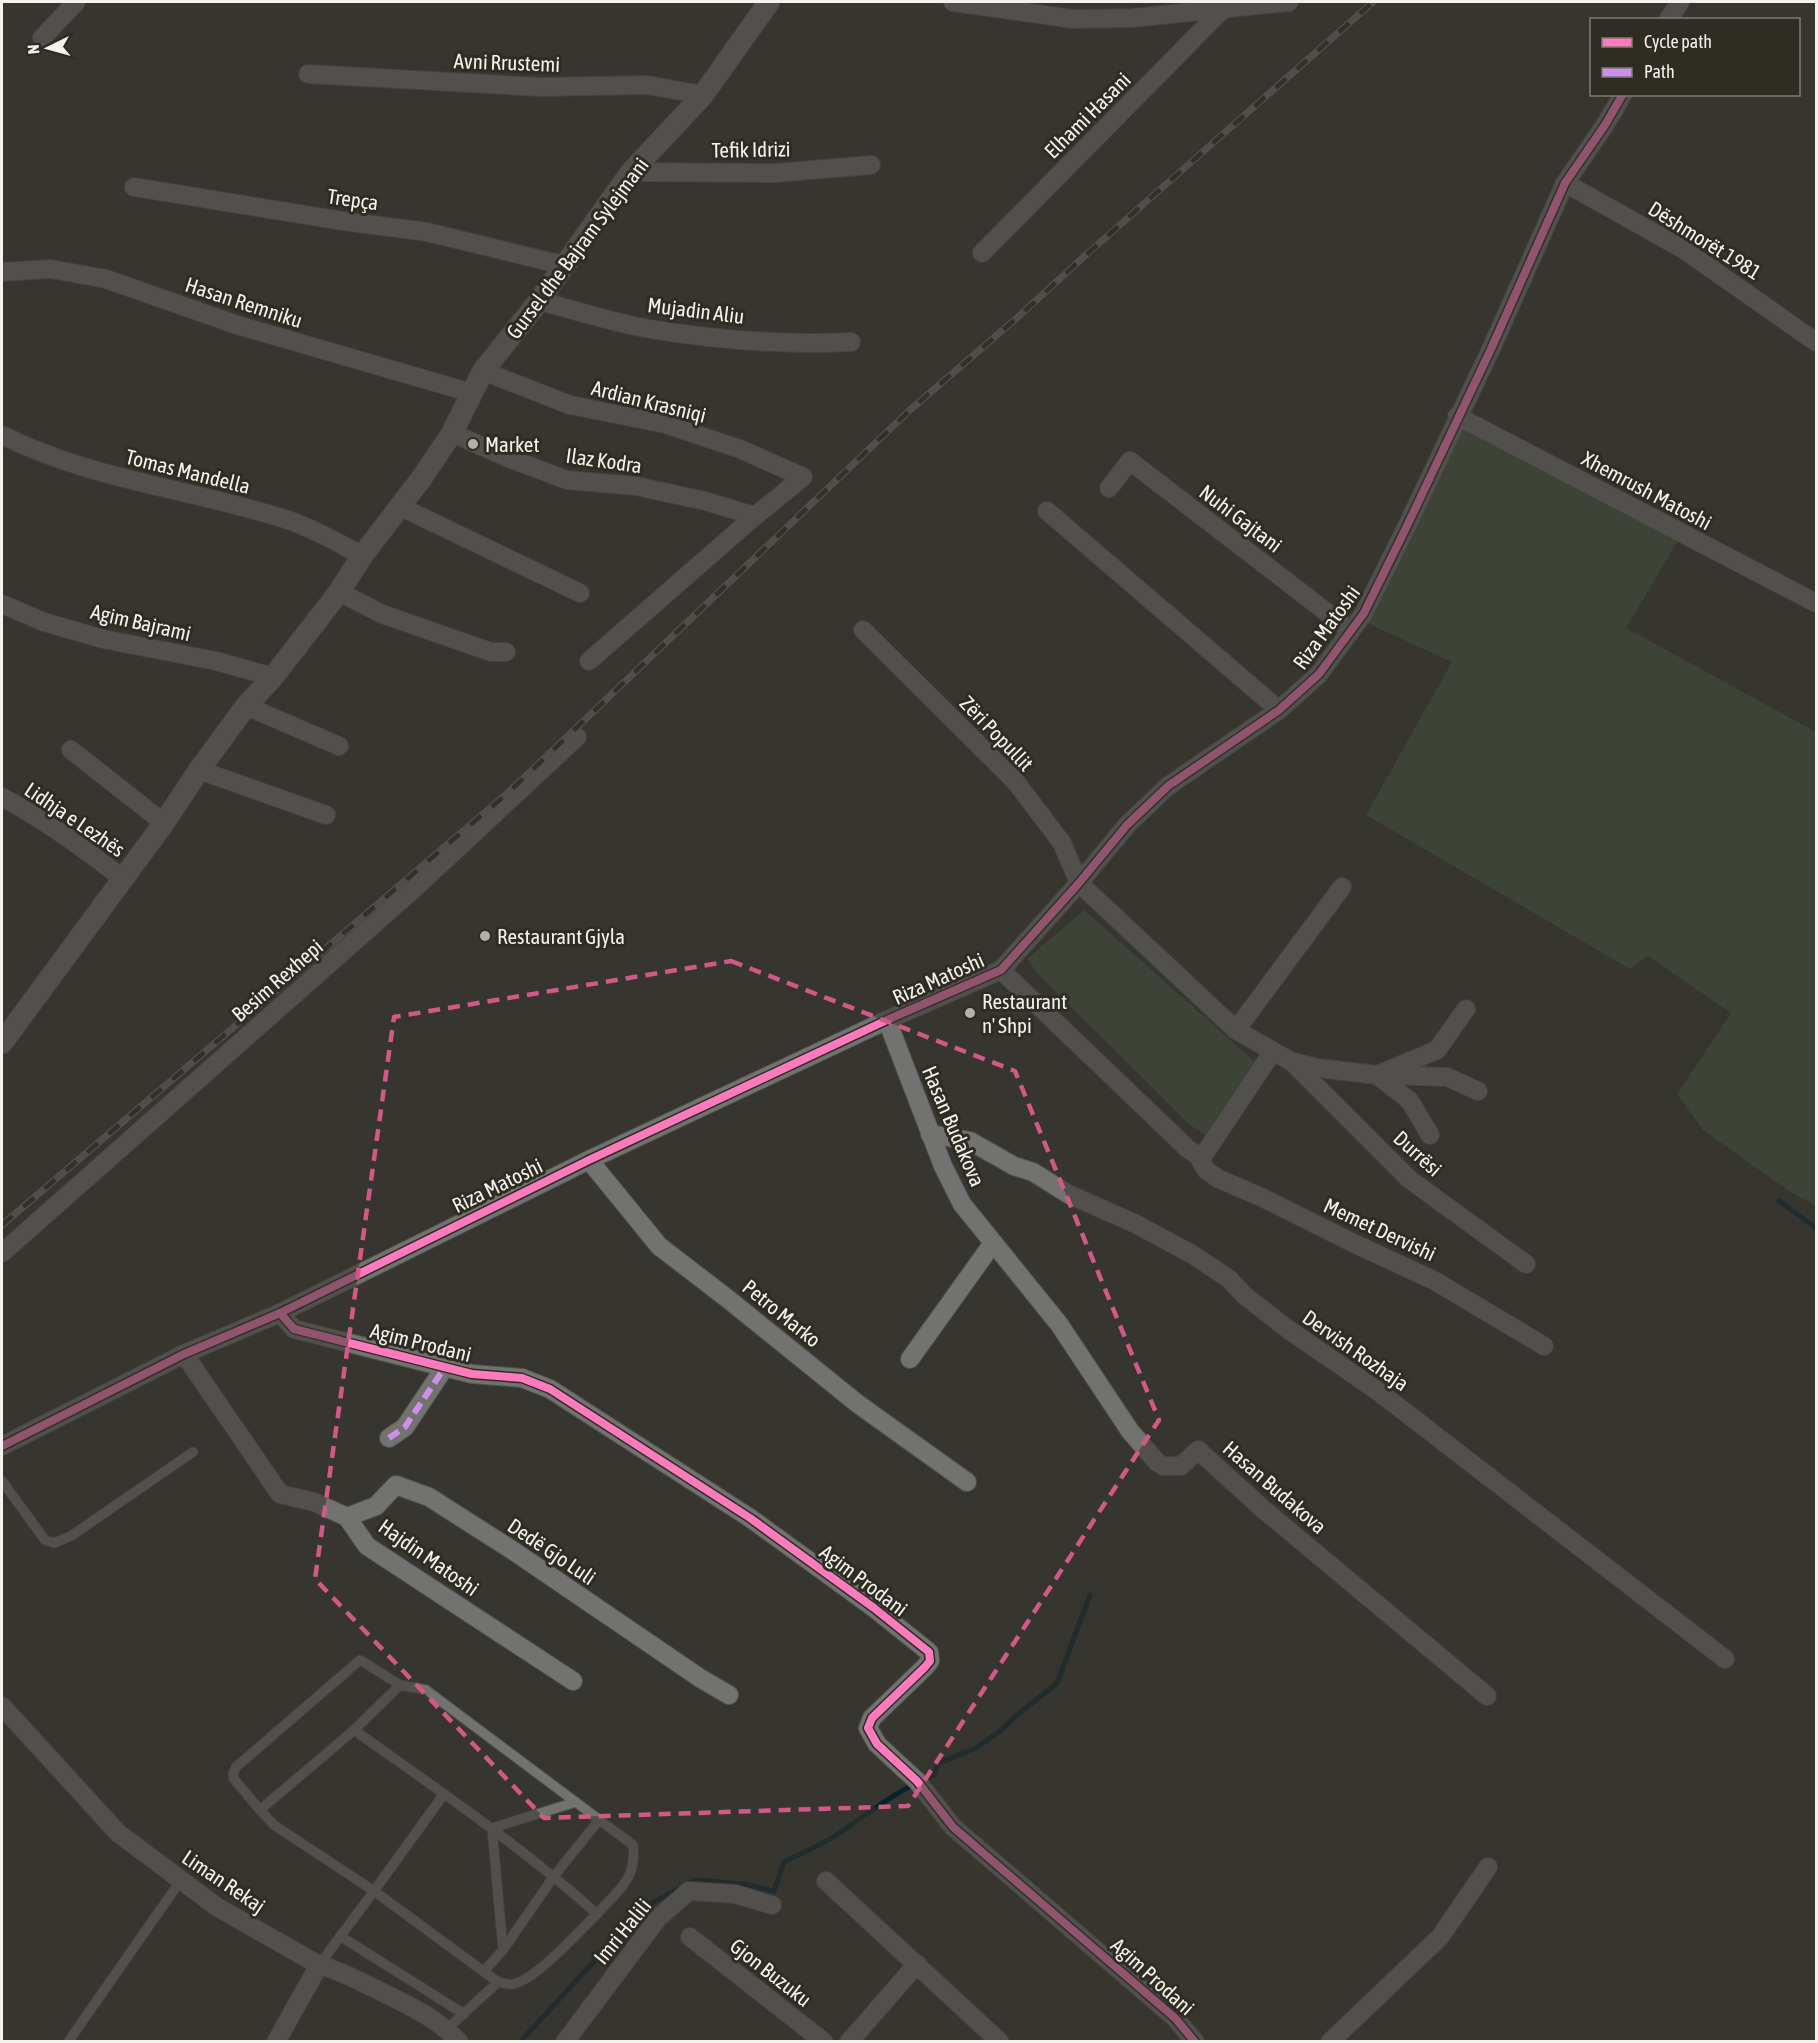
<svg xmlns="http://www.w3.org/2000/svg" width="1818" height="2043" font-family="'Asap Condensed',sans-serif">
<rect width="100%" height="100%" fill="#363530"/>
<g fill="#465540">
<path d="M1464,413L1688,524L1626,628L1816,732V1206L1786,1189L1703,1130L1677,1094L1731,1013L1648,956L1630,969L1366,815L1452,662L1367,623Z"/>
<path d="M1084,910L1256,1063L1205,1135L1190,1125L1039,975L1027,959Z"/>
</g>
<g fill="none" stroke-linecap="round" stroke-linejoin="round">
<g stroke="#05232b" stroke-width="5">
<path d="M1779,1201L1816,1228"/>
<path d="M520,2042L644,1907L696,1880L744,1884L774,1891L784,1862C802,1853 821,1845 838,1834C869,1813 898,1789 933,1776L939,1763L976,1748L1001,1730L1016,1716L1057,1683L1090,1595"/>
</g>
<g stroke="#54524f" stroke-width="11">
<g id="service">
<path d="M2,1481L45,1540L54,1543L71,1536L193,1452"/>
<path d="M354,1730C437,1789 521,1846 597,1914C579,1931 536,1980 513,1984C508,1985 503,1983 498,1982L448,2028"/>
<path d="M444,1794L374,1891L498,1982"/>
<path d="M260,1810L234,1779L233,1774L236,1767L360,1660L400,1685"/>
<path d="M340,1936L464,2014"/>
<path d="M503,1950L492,1828L576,1802"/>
<path d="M319,1965L374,1891L274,1825L260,1810L354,1730L400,1685L426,1690L633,1845C637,1880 618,1890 597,1914"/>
<path d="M484,1971L503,1950L554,1876L599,1820"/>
<path d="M68,2042L181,1880"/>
</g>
</g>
<g stroke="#54524f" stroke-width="20">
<g id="minor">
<path d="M953,2L1073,19L1132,18L1289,2"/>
<path d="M1668,20L1680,2"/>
<path d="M42,38L76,2"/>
<path d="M308,74L540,87L647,85L703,95"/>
<path d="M631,172L775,173L871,165"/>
<path d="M1565,183L1683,249L1816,342"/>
<path d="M134,187L343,221L427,232L563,265"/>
<path d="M982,253L1223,9"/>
<path d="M2,272L51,269L106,279L237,325L472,393"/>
<path d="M539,301C576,310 613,323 650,329C716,340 785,345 851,342"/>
<path d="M1457,416L1816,603"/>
<path d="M452,433L511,459L567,480L636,486L705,501L755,516L803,477L740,449L665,424L570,405L483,371"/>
<path d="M2,435C91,480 193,489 288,520C314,529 338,542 362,556"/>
<path d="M1109,488L1130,461L1351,631"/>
<path d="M401,507L580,593"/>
<path d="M1047,511L1279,710"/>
<path d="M339,592L382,614L491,652H506"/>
<path d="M2,604L44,622L103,639L216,661L273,677"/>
<path d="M863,630L1015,781L1062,843L1079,883L1236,1030L1292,1062L1409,1179L1526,1264"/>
<path d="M589,661L755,516"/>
<path d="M246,706L339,746"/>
<path d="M71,750L164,823"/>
<path d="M199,770L326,815"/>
<path d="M2,797C45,820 84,848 123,879"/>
<path d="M1001,970L1188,1149L1198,1156L1206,1170L1219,1179L1261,1197L1351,1242L1435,1281L1544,1346"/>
<path d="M887,1020L943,1166L962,1204L1059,1324L1130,1431L1157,1462L1163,1466H1181L1198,1450L1263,1509L1487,1696"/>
<path d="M1236,1030L1342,887"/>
<path d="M1294,1062L1318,1068L1377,1075L1437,1050L1466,1009"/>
<path d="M1377,1075L1410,1101L1430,1135"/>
<path d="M1384,1075L1447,1077L1478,1091"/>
<path d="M930,1134L970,1141L1014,1166L1033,1172L1068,1194L1136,1224L1195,1256L1229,1279L1245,1296L1289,1330L1379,1392L1725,1659"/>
<path d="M1198,1156L1205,1153L1273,1051"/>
<path d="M589,1160L659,1246L728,1299L858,1404L967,1482"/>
<path d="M2,1253L416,887L577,737"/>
<path d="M280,1313L294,1329L472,1374L522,1378L550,1389L750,1518L874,1608L929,1652L930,1661L925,1667L872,1718L868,1728L877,1744L917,1781L953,1827L1175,2018L1195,2042"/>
<path d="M184,1354L280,1494L314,1502L347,1517L367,1546L573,1681"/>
<path d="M910,1359L993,1243"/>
<path d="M389,1438L405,1427L445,1367"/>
<path d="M2,1446L184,1354L280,1313L589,1160L887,1020L1001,970L1079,883L1127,825L1168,786L1279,710L1319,674L1364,613L1406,528L1491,349L1565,183L1605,125L1623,94"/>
<path d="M347,1517L376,1506L396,1485L429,1497L512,1550L700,1678L729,1695"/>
<path d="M2,1706L118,1833L217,1907L319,1965C339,1970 357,1980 376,1989C405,2004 437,2017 459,2042"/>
<path d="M826,1881L1000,2042"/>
<path d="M690,1937L824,2042"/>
<path d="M276,2042L319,1965"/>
<path d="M565,2042L658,1918L689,1891L735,1894L772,1905"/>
<path d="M849,2042L917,1964"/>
<path d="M1330,2042L1440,1937L1488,1867"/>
</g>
</g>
<g stroke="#54524f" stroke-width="23">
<path id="tertiary" d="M2,1043L164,823L199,770L246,706L273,677L339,592L362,556L421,479L452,433L483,371L539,301L631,172L703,95L769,2"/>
</g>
<use href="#service" stroke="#727271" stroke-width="9"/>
<use href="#minor" stroke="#727271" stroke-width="18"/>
<use href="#tertiary" stroke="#727271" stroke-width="21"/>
<g stroke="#6f6e6c" stroke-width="7">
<path id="rail" d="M2,1225L510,791L910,410L1018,317L1088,253L1373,2"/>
</g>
<use href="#rail" stroke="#2f2c24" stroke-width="4.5" stroke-dasharray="14" stroke-linecap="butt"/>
<path stroke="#ce8fe9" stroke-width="6" stroke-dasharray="12 6" stroke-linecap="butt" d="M389,1438L405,1427L445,1367"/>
<g stroke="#2f2c24" stroke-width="11">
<g id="cycleway">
<path d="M280,1313L294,1329L472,1374L522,1378L550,1389L750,1518L874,1608L929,1652L930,1661L925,1667L872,1718L868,1728L877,1744L917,1781L953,1827L1175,2018L1195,2042"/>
<path d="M2,1446L184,1354L280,1313L589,1160L887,1020L1001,970L1079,883L1127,825L1168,786L1279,710L1319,674L1364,613L1406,528L1491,349L1565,183L1605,125L1623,94"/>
</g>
</g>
<use href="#cycleway" stroke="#fd7abc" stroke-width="8"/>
</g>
<path d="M0 0H1818V2043H0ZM731,961L1015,1071L1159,1420L908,1806L544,1818L315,1579L394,1017Z" fill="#363530" fill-opacity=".55" fill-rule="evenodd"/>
<path fill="none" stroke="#d15986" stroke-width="4.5" stroke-dasharray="12 8" stroke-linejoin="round" d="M731,961L1015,1071L1159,1420L908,1806L544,1818L315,1579L394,1017Z"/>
<g fill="#b2b0aa" stroke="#2f2c24" stroke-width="2">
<circle cx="473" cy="444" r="6"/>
<circle cx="485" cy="936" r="6"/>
<circle cx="970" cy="1013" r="6"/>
</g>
<g text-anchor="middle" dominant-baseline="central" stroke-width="6" stroke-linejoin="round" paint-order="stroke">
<g font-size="21" fill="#f4f2ec" stroke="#2f2c24">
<text transform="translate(507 62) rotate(2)">Avni Rrustemi</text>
<text transform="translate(1087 115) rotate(-45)">Elhami Hasani</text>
<text transform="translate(751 149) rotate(-1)">Tefik Idrizi</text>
<text transform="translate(353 199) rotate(8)">Trepça</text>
<text transform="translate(1705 240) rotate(32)">Dëshmorët 1981</text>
<text transform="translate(577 248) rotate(-53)">Gursel dhe Bajram Sylejmani</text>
<text transform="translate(244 302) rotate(18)">Hasan Remniku</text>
<text transform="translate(696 310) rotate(7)">Mujadin Aliu</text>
<text transform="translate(649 401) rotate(14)">Ardian Krasniqi</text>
<text transform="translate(604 460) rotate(8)">Ilaz Kodra</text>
<text transform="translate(188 471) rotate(14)">Tomas Mandella</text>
<text transform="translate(1647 490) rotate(28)">Xhemrush Matoshi</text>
<text transform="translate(1241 518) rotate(37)">Nuhi Gajtani</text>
<text transform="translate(141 622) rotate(13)">Agim Bajrami</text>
<text transform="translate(1326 627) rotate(-54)">Riza Matoshi</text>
<text transform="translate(997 733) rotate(46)">Zëri Popullit</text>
<text transform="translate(75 819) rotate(34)">Lidhja e Lezhës</text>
<text transform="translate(938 978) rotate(-24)">Riza Matoshi</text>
<text transform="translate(277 980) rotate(-41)">Besim Rexhepi</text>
<text transform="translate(954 1126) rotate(67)">Hasan Budakova</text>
<text transform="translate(1418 1153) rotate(42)">Durrësi</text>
<text transform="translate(497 1185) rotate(-26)">Riza Matoshi</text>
<text transform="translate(1380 1229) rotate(25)">Memet Dervishi</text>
<text transform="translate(782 1313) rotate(39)">Petro Marko</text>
<text transform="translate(421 1342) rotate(14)">Agim Prodani</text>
<text transform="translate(1356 1350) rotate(35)">Dervish Rozhaja</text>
<text transform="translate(1275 1487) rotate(41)">Hasan Budakova</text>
<text transform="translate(552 1551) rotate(34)">Dedë Gjo Luli</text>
<text transform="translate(429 1557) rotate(35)">Hajdin Matoshi</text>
<text transform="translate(864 1580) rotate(37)">Agim Prodani</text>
<text transform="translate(224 1881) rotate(34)">Liman Rekaj</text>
<text transform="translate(622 1931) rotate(-51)">Imri Halili</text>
<text transform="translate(771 1972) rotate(38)">Gjon Buzuku</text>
<text transform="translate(1153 1976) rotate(42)">Agim Prodani</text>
</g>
<g font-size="21" fill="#f4f2ec" stroke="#2f2c24" text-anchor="start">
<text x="485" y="444">Market</text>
<text x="497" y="936">Restaurant Gjyla</text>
<text x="982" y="1001">Restaurant<tspan x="982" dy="24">n' Shpi</tspan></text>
</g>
</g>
<rect width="1818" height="2043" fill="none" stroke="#f4f2ec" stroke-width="6"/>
<rect x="1590" y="18" width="210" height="78" fill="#2f2c24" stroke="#7e7b74" stroke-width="1.5"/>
<rect x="1602" y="38" width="30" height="9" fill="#fd7abc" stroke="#7e7b74" stroke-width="1.5"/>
<text x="1644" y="48" font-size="18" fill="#f4f2ec">Cycle path</text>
<rect x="1602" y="68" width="30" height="9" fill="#ce8fe9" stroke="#7e7b74" stroke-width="1.5"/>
<text x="1644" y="78" font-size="18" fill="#f4f2ec">Path</text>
<g transform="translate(48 48) rotate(265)" stroke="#2f2c24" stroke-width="4.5" paint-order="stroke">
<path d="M0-4.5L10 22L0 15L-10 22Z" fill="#f4f2ec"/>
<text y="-9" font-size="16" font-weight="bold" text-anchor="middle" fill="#f4f2ec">N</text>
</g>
</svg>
